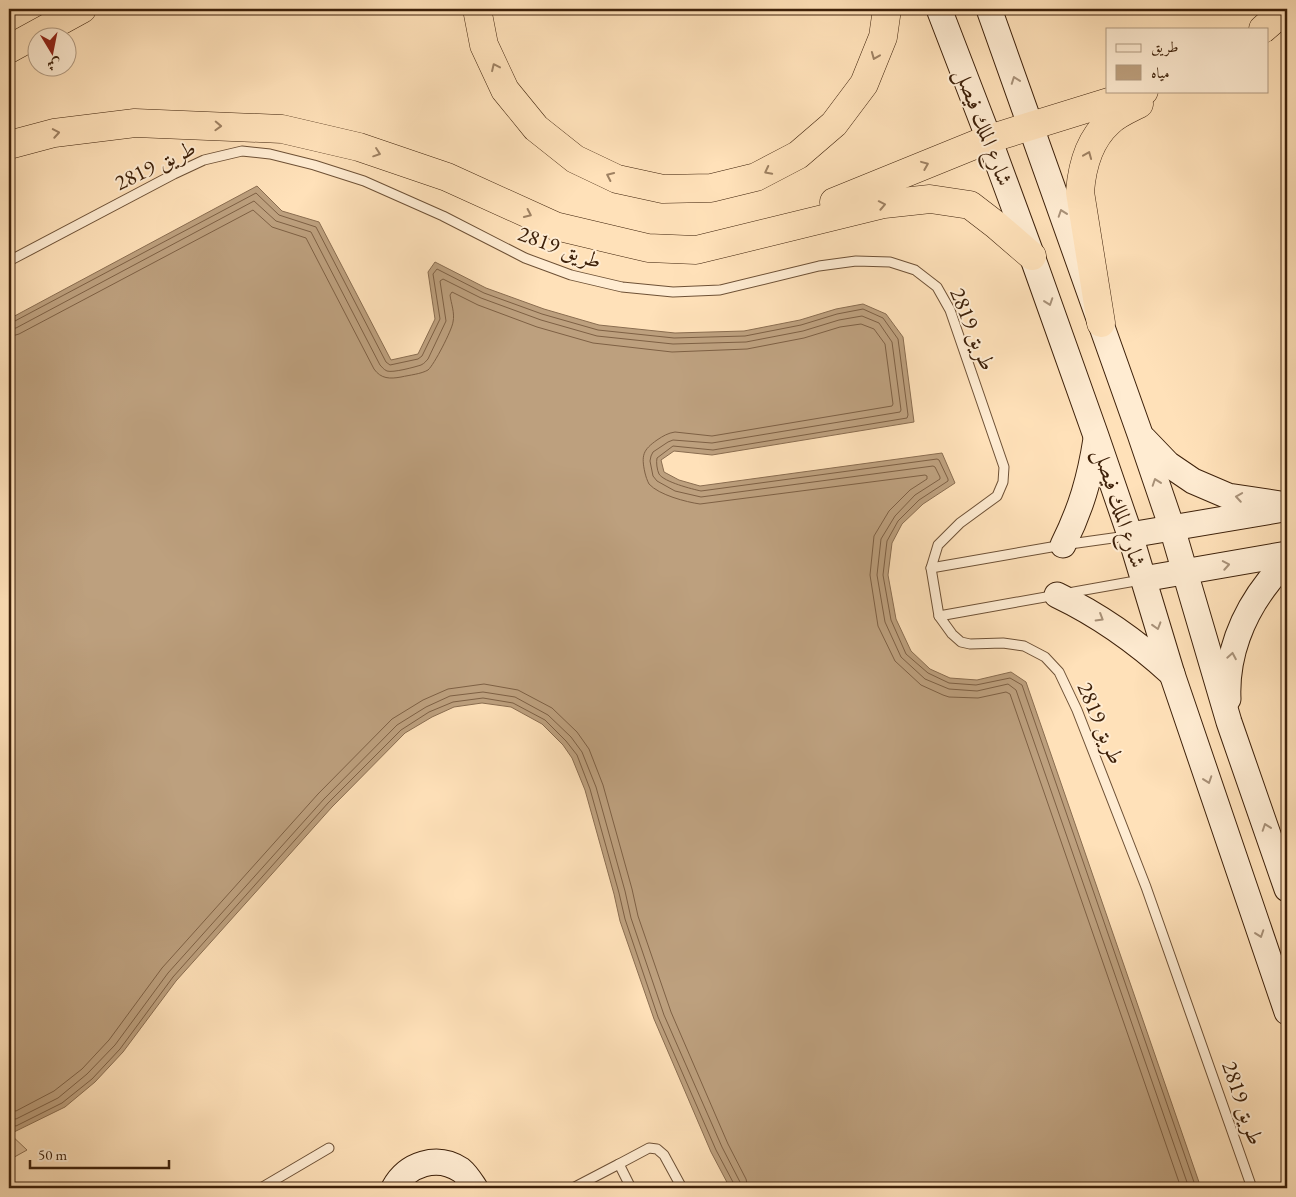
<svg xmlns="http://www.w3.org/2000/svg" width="1296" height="1197" font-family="'EB Garamond',Amiri,serif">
<rect width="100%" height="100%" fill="#ffe1b9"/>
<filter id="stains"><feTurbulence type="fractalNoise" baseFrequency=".004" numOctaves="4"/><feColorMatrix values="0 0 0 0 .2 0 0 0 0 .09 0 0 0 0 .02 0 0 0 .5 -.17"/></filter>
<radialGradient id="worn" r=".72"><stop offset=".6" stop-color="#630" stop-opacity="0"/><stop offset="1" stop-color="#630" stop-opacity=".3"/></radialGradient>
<path fill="#dec09b" stroke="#8e7052" d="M9,1133L27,1150L9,1160Z"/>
<path fill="#bda07e" stroke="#8a6d50" d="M257,186L282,211L319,222L391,360L418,354L435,319L428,272L435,262L486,288L544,309L599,325L675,333L744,331L800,320L836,309L863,304L886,314L903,337L914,422L712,455L674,451L661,460L664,472L679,480L700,486L942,453L955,483L923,504L902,524L892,543L888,575L896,619L911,651L930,669L950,678L977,680L1011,672L1026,682L1201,1188H730L711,1152L654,1019L620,921L614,894L585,790L572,758L563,745L542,724L511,707L482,703L454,707L432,717L405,733L332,807L176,981L123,1052L95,1082L65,1107L14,1132L9,1127V319Z"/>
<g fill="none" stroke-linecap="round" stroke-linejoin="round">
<g stroke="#7e6044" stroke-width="1">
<path d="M9,323L13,322L256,193L279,215L316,227L386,362L390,365L418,359L422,356L440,319L433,274L437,269L484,293L542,314L598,330L674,338L745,336L801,325L837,314L863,309L883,318L898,339L908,415L907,418L713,450L673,446L657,458C656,462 657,470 659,474C664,482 692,489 701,491L937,459L939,460L948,479V481L919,500L898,521L887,541L883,575L891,620L906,654L928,673L949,683L976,685L1010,678L1022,685L1196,1188"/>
<path d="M9,329L16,328L254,201L276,221L311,232L380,365C383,368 383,369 387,371C393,373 415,367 421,365C425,363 425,362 428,359L446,321L440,281L443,279L481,298L541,320L597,336L673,344L746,342L803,331L839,320L862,316L879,323L892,342L901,410L900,412L712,443L673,440L668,442L653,452L651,456L650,461L653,476L657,481L675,491L701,497L933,466L935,467L940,477V479L915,495L895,516L881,539L877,575L885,622L901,657L925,679L949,689L977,691L1008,684L1016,690L1189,1188"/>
<path d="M9,337L19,334L253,210L272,227L306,238L374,369C381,379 390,379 401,377C410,375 421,374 428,370C434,365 452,330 453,322C455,313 451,303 450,295L452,292L478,305L537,327L593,343L672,352L747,349L804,338L840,327L861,324L874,329L885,344L893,404L892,406L712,436L675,432C668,433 663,436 657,440C643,450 641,455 645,473C646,477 647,480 649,484C659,495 686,502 700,504L925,475L927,476V479L910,490L889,511L874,536L870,575L878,626L895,661L921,685L943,695L949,697L978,698L1006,692L1010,694L1181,1188"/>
<path d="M9,1110L16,1111L54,1091L82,1069L109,1040L162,968L318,794L392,719L423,700L448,689L484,684L518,690L552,708L577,732L589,749L603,785L632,889L638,916L671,1012L728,1144L746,1179L748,1188"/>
<path d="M9,1118L16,1119L58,1098L87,1074L115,1045L168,973L324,799L397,725L426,707L450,696L483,692L515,697L548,715L571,737L582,752L596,787L625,891L631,918L664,1015L722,1147L740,1182L741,1188"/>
<path d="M9,1124L16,1126L62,1103L92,1079L120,1049L173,977L328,803L401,730L429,712L453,702L483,698L513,703L545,720L566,741L577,755L590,789L619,893L625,919L658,1017L716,1150L734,1184V1188"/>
</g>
<g stroke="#6e5136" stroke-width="11">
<g id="lane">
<path d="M9,261L174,174L204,160L242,151L270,154L314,165L364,181L443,216L525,258L571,275L622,287L673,292L720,290L819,266L856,261L890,262L915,270L937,287L950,310L1004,467L1003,482L997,496L960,523L938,545L931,568L939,616L952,634L961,642L970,644L1003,643L1024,646L1045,657L1059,672L1077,710L1146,887L1252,1188"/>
<path d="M931,568L1063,545L1127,536"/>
<path d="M939,616L1141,580"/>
<path d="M619,1164L649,1148L657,1149L664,1155L682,1188"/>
<path d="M261,1188L329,1148"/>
<path d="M573,1188L619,1164L631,1188"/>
</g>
</g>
<g stroke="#3e210a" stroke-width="27">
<g id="secondary">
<path d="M939,9L989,139L1032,256L1096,436L1130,535L1172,674L1287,1012"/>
<path d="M989,9L1140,434L1172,528L1229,722L1287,889"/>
<path d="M1144,439L1168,464L1193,481L1228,496L1287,505"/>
<path d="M1130,535L1278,510"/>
<path d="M1063,545C1081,509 1090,478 1096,439"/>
<path d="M1143,579L1287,554"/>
<path d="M1057,595C1101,616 1136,641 1172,674"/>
<path d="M1228,699C1226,656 1242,615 1269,581C1274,574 1281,568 1287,562"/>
<path d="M394,1188C407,1164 437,1154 461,1170C467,1175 471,1182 475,1188"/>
</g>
</g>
<g stroke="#3e210a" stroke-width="29">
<g id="highway">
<path d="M477,9L484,45L505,90L536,128L575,159L617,179L663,189L711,188L756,177L798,155L834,124L864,84L883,37L887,9"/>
<path d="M1263,29L1286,9"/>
<path d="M9,49L82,9"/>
<path d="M9,145L54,133L135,123L282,129L359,147L447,177L555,226L648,248L696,250L884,204L930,199L970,205L996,225L1032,256"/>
<path d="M834,202L989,139L1144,91"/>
<path d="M1101,323L1080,192C1082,166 1089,140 1109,122C1117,114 1129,109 1139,104"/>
</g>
</g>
<use href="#lane" stroke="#ffecd2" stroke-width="9"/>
<use href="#secondary" stroke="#ffecd2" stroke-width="25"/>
<use href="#highway" stroke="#ffe1b9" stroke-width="28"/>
</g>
<defs><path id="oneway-chevron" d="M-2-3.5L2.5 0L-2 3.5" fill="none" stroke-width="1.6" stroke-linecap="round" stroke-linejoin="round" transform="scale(1.25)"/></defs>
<g stroke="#9e8162">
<use href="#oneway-chevron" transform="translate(875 56) rotate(112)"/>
<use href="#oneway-chevron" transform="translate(495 67) rotate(-115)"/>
<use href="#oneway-chevron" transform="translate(218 126) rotate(2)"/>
<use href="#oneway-chevron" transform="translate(56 133) rotate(-10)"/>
<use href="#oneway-chevron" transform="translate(377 153) rotate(19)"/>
<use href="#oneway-chevron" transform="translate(1088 155) rotate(-68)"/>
<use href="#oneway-chevron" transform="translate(925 165) rotate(-22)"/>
<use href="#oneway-chevron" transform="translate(768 171) rotate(153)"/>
<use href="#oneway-chevron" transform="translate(610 176) rotate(-155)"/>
<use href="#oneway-chevron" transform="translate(882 205) rotate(-11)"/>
<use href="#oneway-chevron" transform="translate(528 214) rotate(25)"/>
</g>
<g stroke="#a89178">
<use href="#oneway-chevron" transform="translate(1015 80) rotate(-110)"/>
<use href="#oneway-chevron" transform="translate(1062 213) rotate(-109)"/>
<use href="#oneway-chevron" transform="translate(1049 302) rotate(71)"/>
<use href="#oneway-chevron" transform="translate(1156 482) rotate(-109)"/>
<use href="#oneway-chevron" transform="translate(1239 497) rotate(-171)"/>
<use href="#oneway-chevron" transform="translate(1226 565) rotate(-10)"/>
<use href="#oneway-chevron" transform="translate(1100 618) rotate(31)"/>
<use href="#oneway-chevron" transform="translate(1157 626) rotate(73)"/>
<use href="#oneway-chevron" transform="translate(1232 656) rotate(-80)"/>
<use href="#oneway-chevron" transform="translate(1208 780) rotate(71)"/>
<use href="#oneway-chevron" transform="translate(1266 827) rotate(-109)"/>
<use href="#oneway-chevron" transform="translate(1260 934) rotate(71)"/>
</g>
<g text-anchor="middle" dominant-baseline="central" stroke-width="4" stroke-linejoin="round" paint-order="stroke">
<g font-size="22" fill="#3e210a" stroke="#ffecd2">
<text transform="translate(984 127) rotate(69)">شارع الملك فيصل</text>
<text transform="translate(155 165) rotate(-26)">طريق 2819</text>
<text transform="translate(560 247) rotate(20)">طريق 2819</text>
<text transform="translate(973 329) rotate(68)">طريق 2819</text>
<text transform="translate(1120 508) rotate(72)">شارع الملك فيصل</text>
<text transform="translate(1101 723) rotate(67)">طريق 2819</text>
<text transform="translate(1243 1103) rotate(71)">طريق 2819</text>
</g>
</g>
<rect width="1296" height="1197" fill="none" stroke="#ffe1b9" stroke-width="30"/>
<rect x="10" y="10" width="1276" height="1177" fill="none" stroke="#3e210a" stroke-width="2.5"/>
<rect x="15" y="15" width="1266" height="1167" fill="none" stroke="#3e210a"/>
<rect x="1106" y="28" width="162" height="65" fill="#ffecd2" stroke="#b29b82"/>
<rect x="1116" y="44" width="25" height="8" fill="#ffecd2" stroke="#b29b82"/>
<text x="1151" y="52" font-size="15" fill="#3e210a">طريق</text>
<rect x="1116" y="65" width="25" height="15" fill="#bda07e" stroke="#b29b82"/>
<text x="1151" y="78" font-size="15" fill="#3e210a">مياه</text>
<g transform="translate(52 52) rotate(170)"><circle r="24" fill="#ffecd2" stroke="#b29b82"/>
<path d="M0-4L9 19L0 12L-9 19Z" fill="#8f2418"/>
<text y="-8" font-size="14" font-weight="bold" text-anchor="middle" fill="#3e210a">ش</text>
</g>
<path d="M30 1160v8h139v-8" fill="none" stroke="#3e210a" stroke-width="2.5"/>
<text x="38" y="1160" font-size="15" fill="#3e210a" stroke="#ffecd2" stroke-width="4" paint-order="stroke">50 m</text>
<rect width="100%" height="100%" filter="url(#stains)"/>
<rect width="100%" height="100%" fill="url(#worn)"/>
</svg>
